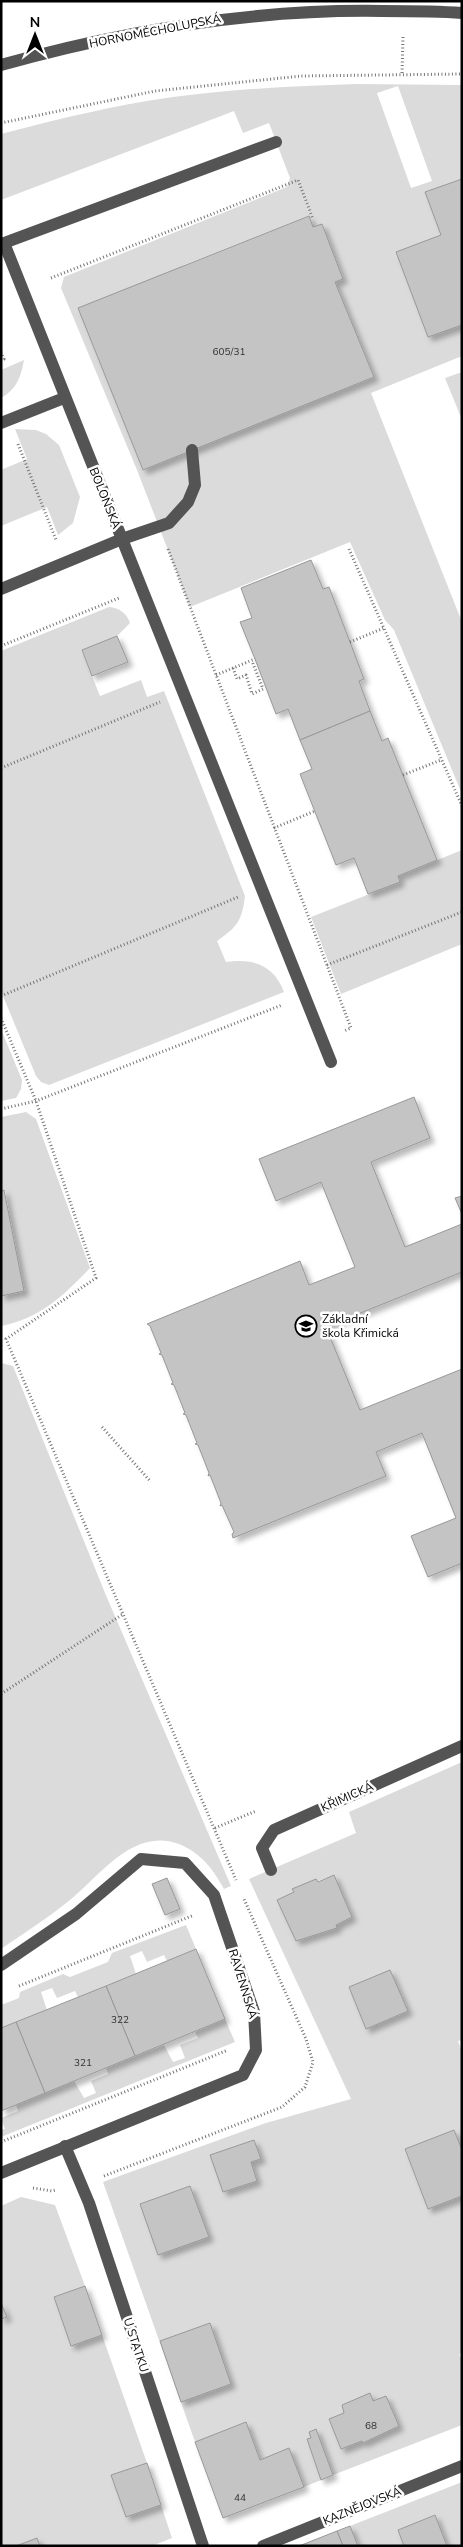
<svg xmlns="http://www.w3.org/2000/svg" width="463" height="2547" font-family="'Nunito Sans',sans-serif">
<defs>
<filter id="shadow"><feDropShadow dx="4.5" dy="4.5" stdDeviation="2.5" flood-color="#0004"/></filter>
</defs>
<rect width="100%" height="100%" fill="#fff"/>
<g fill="#dbdbdb" fill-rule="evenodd">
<path d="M356,84L462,85V356L371,393L462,622V794L394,630L385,620L350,542L190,607L137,470L61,288L64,277L287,187L290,178L269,123L243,133L234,111L1,200V134C58,119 115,105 173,97C234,89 295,86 356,84ZM398,86L432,181L411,188L377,93ZM308,216L313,227L322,224L343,278L335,282L374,377L143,470L91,341L184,265Z"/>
<path d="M24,360C21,377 16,390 1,398V370Z"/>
<path d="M462,372V420L445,378Z"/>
<path d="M15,429L36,430L46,434L59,445L80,497L73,523L58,535L47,507L1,526V470L27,459Z"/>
<path d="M109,607C119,608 127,613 130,623L117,636L82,651L100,696L141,680L147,697L164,691L245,896C242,921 237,927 217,941L226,962C253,958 274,965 284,992L49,1085L41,1082L36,1076L1,991V651Z"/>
<path d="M462,850V944L341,994L311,917L400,882L398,876Z"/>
<path d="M1,1034H3L22,1080L21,1089L16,1098L1,1101Z"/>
<path d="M26,1112L36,1119L90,1268C63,1296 41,1318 1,1326V1296L24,1291L5,1191H1V1117Z"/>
<path d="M1,1363L13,1366L105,1593L231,1886L224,1889C213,1869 201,1853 179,1844C134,1827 101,1874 70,1900C48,1918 24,1933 1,1949Z"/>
<path d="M462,1762V2040L458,2041L462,2052V2150L454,2130L405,2150L428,2209L462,2196V2353L459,2354L462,2360V2425L333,2475L315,2429L309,2432L311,2438L307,2440L321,2480L304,2487L289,2449L260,2460L246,2422L195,2442L103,2182L266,2123L351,2099L249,1879L356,1833L349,1812ZM334,1875L352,1917L336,1925V1928L296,1941L277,1900L294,1892L293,1890ZM390,1970L407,2011L366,2029L349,1987ZM254,2140L260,2159L251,2162L257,2181L223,2192L211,2155ZM190,2186L208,2237L158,2255L140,2204ZM370,2394L373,2401L386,2396L399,2426L363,2443L362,2441L341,2449L329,2419L344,2413L342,2405Z"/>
<path d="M186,1925L196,1949L167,1961L164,1955L147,1962L142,1951L130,1956L136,1974L78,1997L75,1991L57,1998L52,1988L41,1992L47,2010L1,2028V2005L19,1998L20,1992L63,1974L70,1977L108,1962L112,1953Z"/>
<path d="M225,2019L235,2042L1,2137V2130L5,2129L1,2118L18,2111L16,2105L74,2081L84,2098L96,2093L91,2081L108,2074L106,2068L164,2045L173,2062L185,2058L180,2045L198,2038L195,2032Z"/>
<path d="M21,2197L55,2205L85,2286L54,2297L71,2345L102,2335L147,2463L111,2475L126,2516L161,2505L172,2538L152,2546H40L37,2538L16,2546H1V2319L7,2317L1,2303V2206Z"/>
<path d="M462,2482V2546H447L434,2515L398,2530L404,2546H358L350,2526Z"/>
</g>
<g fill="#c4c4c4" stroke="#989898" filter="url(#shadow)">
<path d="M462,179V325L428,337L396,252L441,235L425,192Z"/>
<path d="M309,216L313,227L322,224L343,279L335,282L374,377L143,470L78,308Z"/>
<path d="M311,560L323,589L329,587L350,642L364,679L359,681L370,711L300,740L288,709L276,714L255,659L240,622L252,618L241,588Z"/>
<path d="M117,636L128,662L92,676L82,650Z"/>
<path d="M370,711L382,741L388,738L437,860L398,876L400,882L368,894L354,858L336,865L300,774L312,769L300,740Z"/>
<path d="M414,1097L430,1138L371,1162L405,1247L462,1224V1272L326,1327L360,1410L462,1369V1563L428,1577L411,1536L456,1518L422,1433L376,1452L386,1476L233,1538L232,1534L234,1532L222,1505L220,1506L221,1503L210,1475L208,1476L209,1473L198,1445L195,1444L197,1443L186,1415L183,1414L185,1413L174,1385L171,1384L173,1383L162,1355L159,1354L161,1353L150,1326L147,1324L300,1261L309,1285L355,1267L321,1182L276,1201L259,1159Z"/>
<path d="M4,1190L24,1291L1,1296V1191Z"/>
<path d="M462,1196V1214L455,1198Z"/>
<path d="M334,1875L352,1917L336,1925L337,1928L296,1941L277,1900L294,1892L292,1889L316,1879L318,1882Z"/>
<path d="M167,1878L180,1909L165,1915L152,1884Z"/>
<path d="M196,1949L225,2019L135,2056L106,1986Z"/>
<path d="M390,1970L408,2011L366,2029L349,1987Z"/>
<path d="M106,1986L135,2056L45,2093L16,2022Z"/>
<path d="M16,2022L45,2093L1,2111V2028Z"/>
<path d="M454,2130L462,2150V2196L428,2209L405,2149Z"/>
<path d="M254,2140L261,2159L251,2162L257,2181L223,2192L210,2155Z"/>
<path d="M190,2186L209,2237L158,2255L140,2204Z"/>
<path d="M85,2286L102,2335L71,2346L54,2297Z"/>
<path d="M1,2303L7,2317L1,2319Z"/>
<path d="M210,2323L231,2384L181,2402L160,2341Z"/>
<path d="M370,2393L373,2401L386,2396L399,2426L363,2443L362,2441L341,2449L329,2419L344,2413L342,2405Z"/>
<path d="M246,2422L260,2460L289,2448L304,2487L223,2518L195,2442Z"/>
<path d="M316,2429L333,2475L321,2480L307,2439L311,2438L309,2432Z"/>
<path d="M147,2463L161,2505L126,2517L111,2475Z"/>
<path d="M435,2515L447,2546H404L398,2530Z"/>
<path d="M350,2526L358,2546H343L337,2531Z"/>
<path d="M337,2531L343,2546H299Z"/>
<path d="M37,2538L40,2546H16Z"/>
</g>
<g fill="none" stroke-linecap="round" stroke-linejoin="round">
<g stroke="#767676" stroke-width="3" stroke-dasharray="1 2.5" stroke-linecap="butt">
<path d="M402,73L403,37"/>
<path d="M1,123L155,91L301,76L462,74"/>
<path d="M51,278L298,180L313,219"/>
<path d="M1,352L4,359L1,360"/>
<path d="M18,444L56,540"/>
<path d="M168,549L351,1028L344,1031"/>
<path d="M349,549L462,806"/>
<path d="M350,642L384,628"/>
<path d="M1,646L119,598"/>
<path d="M233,668L237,679L246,675L252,694L263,689L252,661"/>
<path d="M216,675L255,659"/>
<path d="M1,768L160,702"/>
<path d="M403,775L441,760"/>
<path d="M274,828L315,811"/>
<path d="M327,965L462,912"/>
<path d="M1,996L238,897"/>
<path d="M1,1018L36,1101L96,1278L6,1339L236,1880"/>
<path d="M1,1109L36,1101L282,1005"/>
<path d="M102,1427L151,1482"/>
<path d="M1,1694L123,1614"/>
<path d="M215,1828L256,1811"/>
<path d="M19,1986L194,1915"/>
<path d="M1,2142L228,2050"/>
<path d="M104,2176L282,2107L305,2087L313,2062L306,2039L244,1899"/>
<path d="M33,2188L52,2191L56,2190"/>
</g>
<g stroke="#545454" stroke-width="12">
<path d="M1,65C126,30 253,9 382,11C409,11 436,11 462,13"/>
<path d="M1,423L64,398"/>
<path d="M192,450L195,485L188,502L169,523L122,539L331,1062"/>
<path d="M1,589L122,539L4,243L276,142"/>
<path d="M271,1870L262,1848L274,1830L462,1746"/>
<path d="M1,1965L76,1914L141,1859L185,1863L214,1895L254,2012L256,2050L243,2075L1,2173"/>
<path d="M65,2146L89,2203L203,2546"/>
<path d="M263,2546L462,2466"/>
</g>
</g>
<defs>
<g id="school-ring" transform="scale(1.125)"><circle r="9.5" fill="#fff" stroke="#000" stroke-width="1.5"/><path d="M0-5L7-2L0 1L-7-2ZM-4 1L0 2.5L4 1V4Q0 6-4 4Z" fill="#000"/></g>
</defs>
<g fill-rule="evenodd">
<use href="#school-ring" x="306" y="1326"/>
</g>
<g text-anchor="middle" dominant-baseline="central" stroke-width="5" stroke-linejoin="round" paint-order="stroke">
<g font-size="10" fill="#313131">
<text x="229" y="352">605/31</text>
<text x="120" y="2020">322</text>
<text x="83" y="2063">321</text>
<text x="371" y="2426">68</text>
<text x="240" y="2498">44</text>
</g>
<g font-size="12" fill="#000" stroke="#fff">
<text transform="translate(155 31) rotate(-11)">HORNOMĚCHOLUPSKÁ</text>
<text transform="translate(105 498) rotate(68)">BOLOŇSKÁ</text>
<text transform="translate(347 1797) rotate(-24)">KŘIMICKÁ</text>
<text transform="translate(243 1984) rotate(73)">RAVENNSKÁ</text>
<text transform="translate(136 2345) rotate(72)">U STATKU</text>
<text transform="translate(362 2506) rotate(-22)">KAZNĚJOVSKÁ</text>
</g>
<g font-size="12" fill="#000" stroke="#fff" text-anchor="start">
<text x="322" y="1319">Základní<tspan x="322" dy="14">škola Křimická</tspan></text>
</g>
</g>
<rect width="463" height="2547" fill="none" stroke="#000000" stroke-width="5"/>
<g transform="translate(35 35)" stroke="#ffffff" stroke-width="4" paint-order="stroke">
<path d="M0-4L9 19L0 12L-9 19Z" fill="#000000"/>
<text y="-8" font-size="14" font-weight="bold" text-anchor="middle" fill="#000000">N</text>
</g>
</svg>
